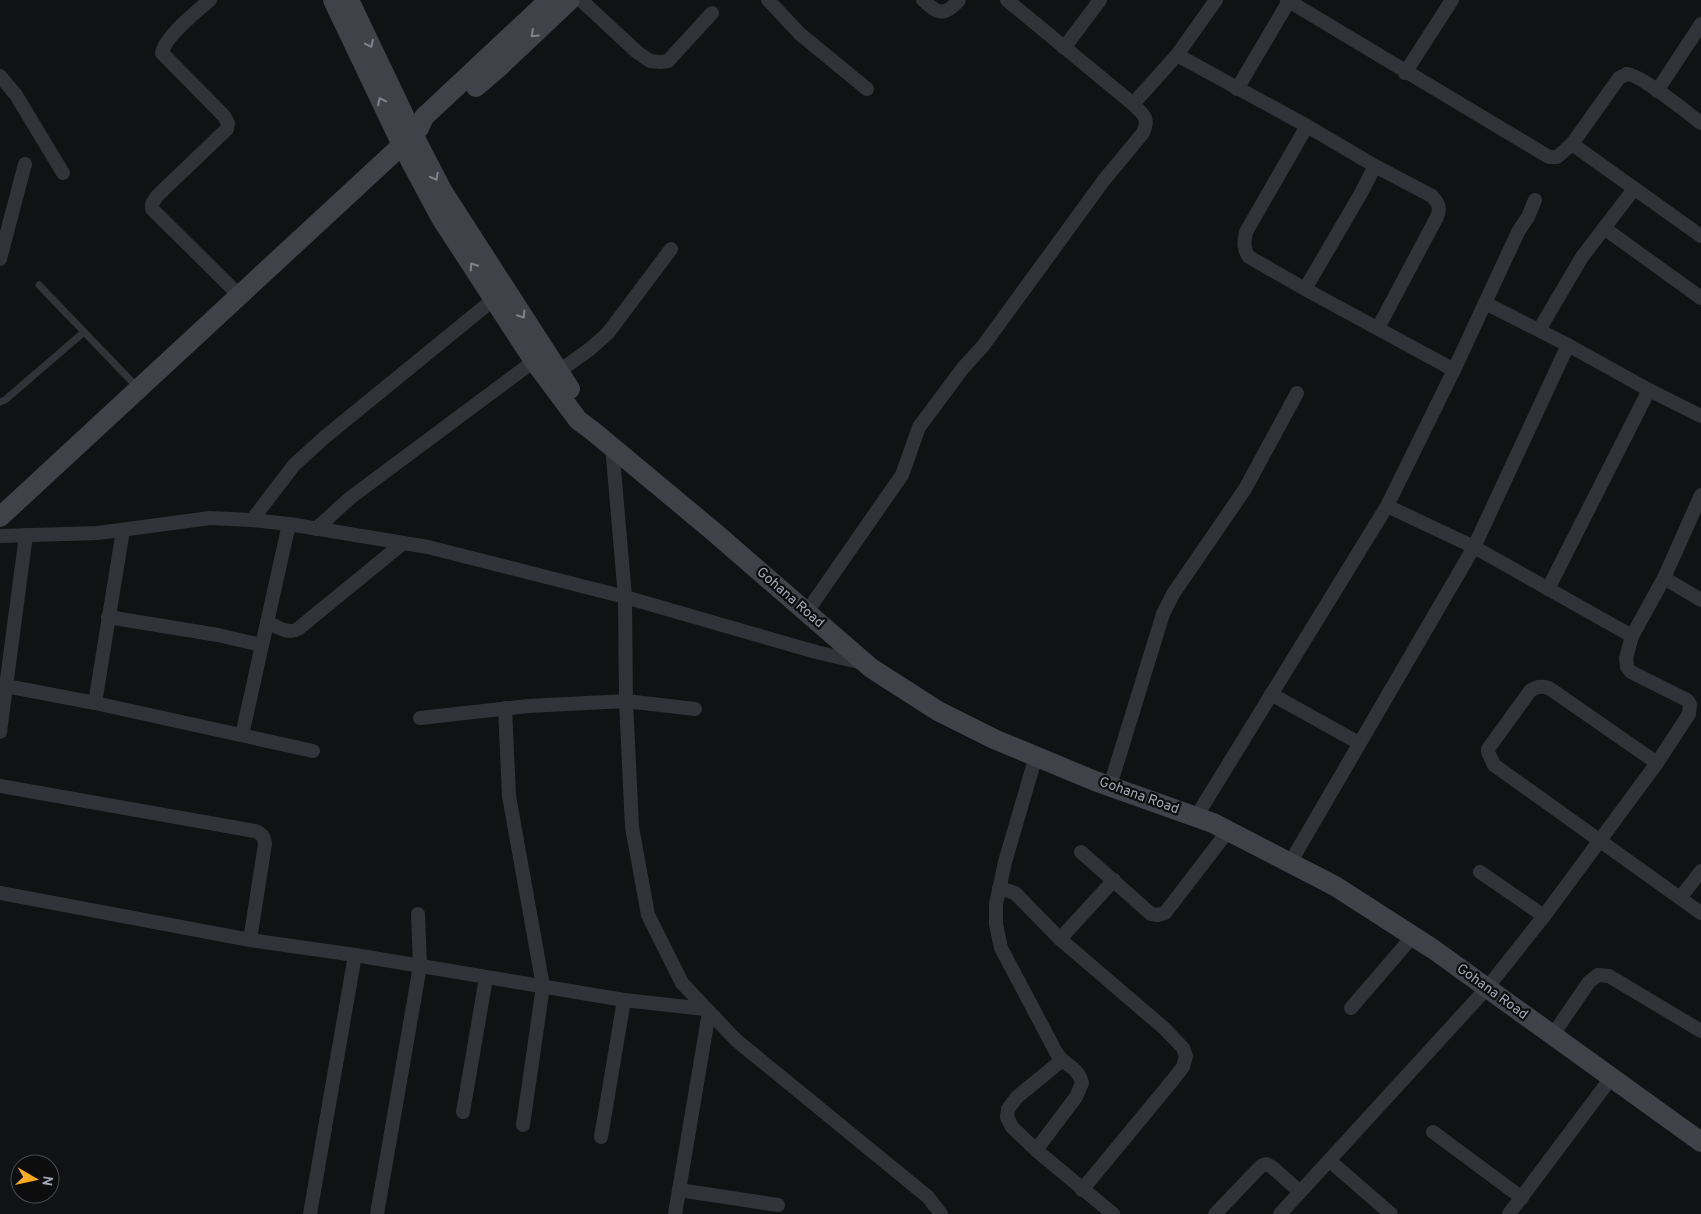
<svg xmlns="http://www.w3.org/2000/svg" width="1701" height="1214" font-family="Overpass,sans-serif">
<rect width="100%" height="100%" fill="#111213"/>
<g fill="none" stroke-linecap="round" stroke-linejoin="round">
<g stroke="#323338" stroke-width="7">
<path d="M39,285L138,388"/>
<path d="M0,402L5,400L84,332"/>
</g>
<g stroke="#323338" stroke-width="14">
<path d="M210,0C198,10 164,38 162,53L224,116L228,123L227,129L157,196L152,204V209L239,295"/>
<path d="M581,0L637,52L650,61L661,62L668,61L712,13"/>
<path d="M768,0L800,34L867,89"/>
<path d="M923,0C938,14 944,17 959,0"/>
<path d="M1287,0L1549,157H1557L1572,144L1701,236"/>
<path d="M1064,48L1100,0"/>
<path d="M1177,55L1307,126L1375,166L1432,196C1438,203 1441,207 1437,217L1378,328"/>
<path d="M1405,73L1452,0"/>
<path d="M0,76L16,95L63,173"/>
<path d="M1237,89L1289,1"/>
<path d="M1657,91L1701,24"/>
<path d="M1133,104L1177,55L1216,0"/>
<path d="M1307,126L1246,232C1244,241 1243,249 1249,257L1305,289L1454,370"/>
<path d="M1572,144L1619,78C1620,77 1626,75 1626,74C1639,73 1689,114 1701,123"/>
<path d="M1604,228L1701,298"/>
<path d="M0,259L25,164"/>
<path d="M1305,289L1360,195L1375,166"/>
<path d="M1485,303L1568,345L1649,390L1701,416"/>
<path d="M1539,330L1582,257L1634,189"/>
<path d="M558,372L590,349L608,333L671,249"/>
<path d="M612,446L625,597L626,701L632,827L648,915L682,983L736,1040L928,1197L941,1214"/>
<path d="M1387,506L1474,547L1632,636"/>
<path d="M252,520L294,465L326,436L494,299"/>
<path d="M316,529L350,498L534,361"/>
<path d="M0,536L98,533L210,518L252,520L289,524L428,547L625,597L816,652L863,663"/>
<path d="M1664,578L1701,600"/>
<path d="M1548,589L1649,390"/>
<path d="M806,613L902,475L919,427L963,368L983,346L1104,180L1143,133C1150,117 1143,115 1133,104L1007,0"/>
<path d="M108,617L218,635L261,645"/>
<path d="M267,622C277,626 288,635 298,629L403,543"/>
<path d="M6,686L95,703L313,751"/>
<path d="M1271,694L1359,743"/>
<path d="M95,703L123,530"/>
<path d="M505,708L509,796L543,986L523,1125"/>
<path d="M420,718L528,706L626,701L695,709"/>
<path d="M0,732L26,535"/>
<path d="M242,735L289,524"/>
<path d="M1036,756L1005,862L996,904V924L1001,948L1056,1052C1064,1067 1077,1064 1082,1083L1076,1097L1036,1150"/>
<path d="M1657,763L1549,688C1541,686 1537,686 1530,691L1488,749V752L1494,765L1701,913"/>
<path d="M0,786L255,831C262,834 264,836 265,844L250,940"/>
<path d="M1110,786L1163,614L1173,594L1245,489L1297,393"/>
<path d="M1196,817L1387,506L1454,370L1518,232L1528,217L1535,200"/>
<path d="M1081,852L1151,914L1158,915L1165,913L1228,831"/>
<path d="M1290,863L1474,547L1568,345"/>
<path d="M1480,872L1544,916"/>
<path d="M999,888L1015,893L1060,939L1165,1029L1183,1048L1186,1056L1183,1067L1172,1081L1082,1190"/>
<path d="M0,893L250,940L355,955L624,1000L705,1009"/>
<path d="M1680,898L1701,871"/>
<path d="M1060,939L1114,880"/>
<path d="M1351,1008L1413,936"/>
<path d="M1552,1036L1589,982L1598,975L1609,976L1701,1031"/>
<path d="M1061,1061L1017,1097L1008,1109L1007,1117L1012,1127L1036,1150L1113,1214"/>
<path d="M463,1112L486,978"/>
<path d="M1433,1132L1522,1198"/>
<path d="M601,1137L624,1000"/>
<path d="M1330,1161L1391,1214"/>
<path d="M679,1190L778,1205"/>
<path d="M310,1214L355,955"/>
<path d="M377,1214L420,966L418,914"/>
<path d="M675,1214L709,1012"/>
<path d="M1215,1214L1261,1166L1266,1164L1272,1167L1300,1192"/>
<path d="M1280,1214L1487,988L1544,916L1657,763L1689,714L1690,704L1687,700L1631,672L1627,667L1626,658L1632,636L1664,578L1701,495"/>
<path d="M1509,1214L1611,1078"/>
</g>
<g stroke="#404249" stroke-width="20">
<path d="M333,0L402,145L441,218L534,361L578,420L594,432L713,531L871,668L938,711L994,739L1095,781L1213,823L1335,886L1433,949L1701,1142"/>
<path d="M349,0L413,134L443,192L570,389"/>
<path d="M476,87L497,69L570,0"/>
<path d="M0,517L402,145L419,128L424,117L549,0"/>
</g>
</g>
<defs><path id="oneway-chevron" d="M-2-3.5L2.5 0L-2 3.5" fill="none" stroke-width="1.6" stroke-linecap="round" stroke-linejoin="round" transform="scale(1.25)"/></defs>
<g stroke="#80848f">
<use href="#oneway-chevron" transform="translate(534 34) rotate(137)"/>
<use href="#oneway-chevron" transform="translate(370 44) rotate(65)"/>
<use href="#oneway-chevron" transform="translate(381 101) rotate(-116)"/>
<use href="#oneway-chevron" transform="translate(435 177) rotate(62)"/>
<use href="#oneway-chevron" transform="translate(473 266) rotate(-123)"/>
<use href="#oneway-chevron" transform="translate(522 315) rotate(57)"/>
</g>
<g text-anchor="middle" dominant-baseline="central" stroke-width="4.5" stroke-linejoin="round" paint-order="stroke">
<g font-size="14" fill="#a2a8b5" stroke="#0d0d0e">
<text transform="translate(790 598) rotate(41)">Gohana Road</text>
<text transform="translate(1139 796) rotate(20)">Gohana Road</text>
<text transform="translate(1492 992) rotate(36)">Gohana Road</text>
</g>
</g>
<g transform="translate(35 1179) rotate(99)"><circle r="24" fill="#0d0d0e" stroke="#494b51"/>
<path d="M0-4L9 19L0 12L-9 19Z" fill="#feac1f"/>
<text y="-8" font-size="14" font-weight="bold" text-anchor="middle" fill="#a2a8b5">N</text>
</g>
</svg>
